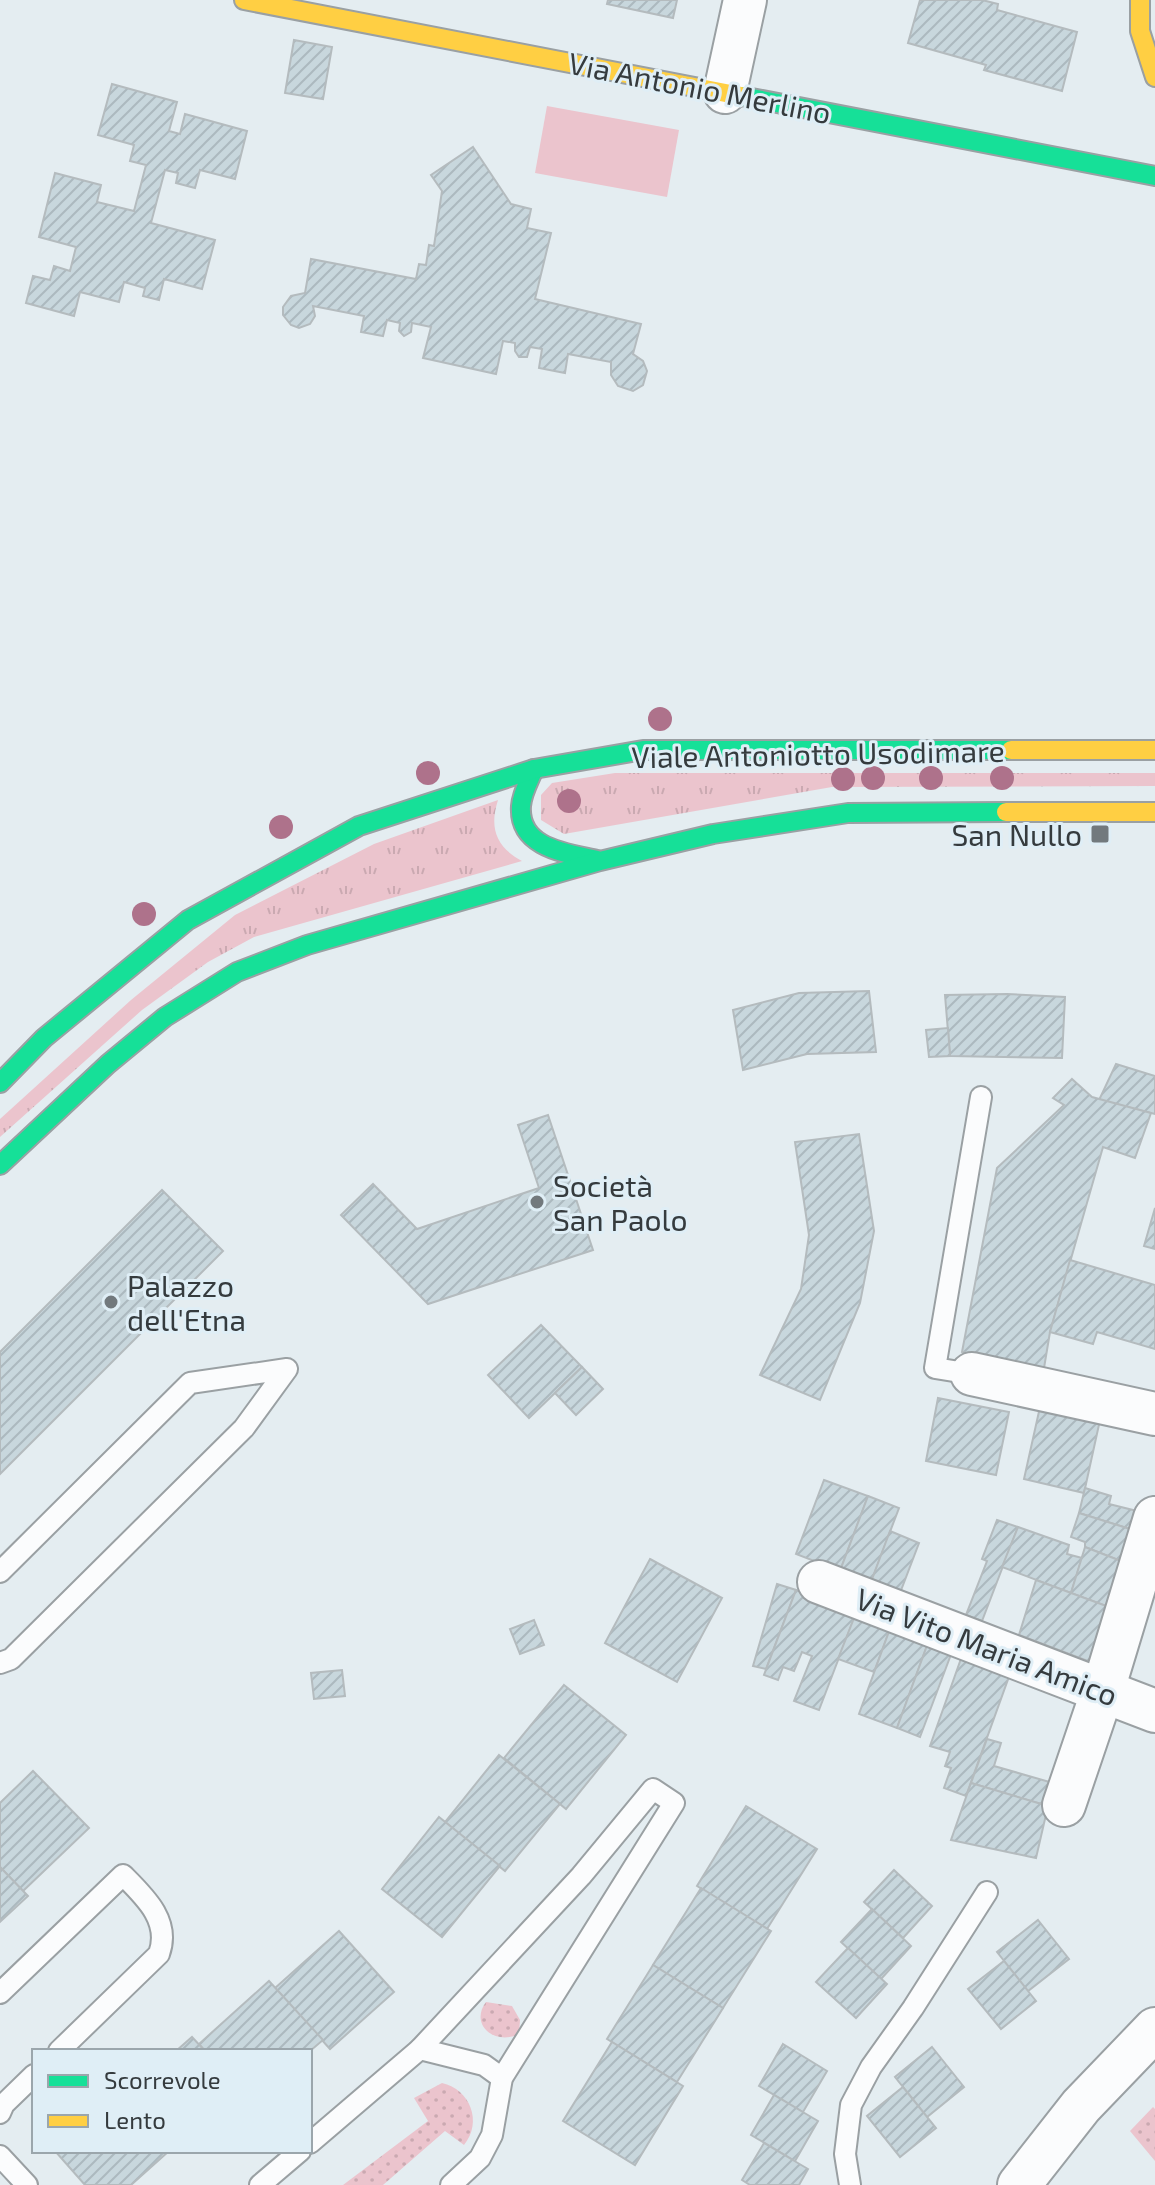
<svg xmlns="http://www.w3.org/2000/svg" width="1155" height="2185" font-family="'Exo 2',sans-serif">
<defs>
<pattern id="grass-tufts" width="24" height="20" patternUnits="userSpaceOnUse" patternTransform="scale(2)"><rect width="24" height="20" fill="#ebc4cd"/><path d="M3 7l-1-3M5 7V3M7 7l1-3M15 17l-1-3M17 17v-4M19 17l1-3" fill="none" stroke="#caa9b1"/></pattern>
<pattern id="garden-dots" width="8" height="8" patternUnits="userSpaceOnUse" patternTransform="scale(2)"><rect width="8" height="8" fill="#ebc4cd"/><path d="M2 2h.1M6 6h.1" fill="none" stroke="#caa9b1" stroke-width="1.8" stroke-linecap="round"/></pattern>
<pattern id="building-hatch" width="6" height="6" patternUnits="userSpaceOnUse" patternTransform="scale(2)"><rect width="6" height="6" fill="#c8d7dd"/><path d="M-1 1l2-2M0 6l6-6M5 7l2-2" fill="none" stroke="#acb9bf"/></pattern>
</defs>
<rect width="100%" height="100%" fill="#e4edf1"/>
<g fill="url(#grass-tufts)">
<path d="M615,773H1155V786L832,787L564,834L541,820V795L552,783Z"/>
<path d="M498,800C489,828 496,847 522,861L254,937L208,962L142,1010L0,1137V1119L131,1000L235,915L374,844Z"/>
</g>
<g fill="url(#garden-dots)">
<path d="M486,2002L512,2006L520,2020L519,2034C495,2046 469,2025 486,2002Z"/>
<path d="M442,2083C470,2089 483,2122 464,2145L445,2131L383,2185H343L428,2121L414,2098Z"/>
<path d="M1153,2107L1155,2109V2161L1130,2131Z"/>
</g>
<path fill="#ebc4cd" d="M547,106L679,130L667,197L535,173Z"/>
<g fill="url(#building-hatch)" stroke="#b4bbbe" stroke-width="2">
<path d="M608,0H677L673,18L607,4Z"/>
<path d="M920,0H982L998,4L997,10L1077,32L1062,91L984,70L986,65L908,43Z"/>
<path d="M294,40L332,47L323,99L285,93Z"/>
<path d="M112,84L177,102L169,131L180,134L185,114L247,131L235,179L200,170L195,188L176,183L178,173L165,170L151,223L215,240L202,289L164,279L159,300L143,296L145,288L124,282L119,302L80,292L74,316L26,303L33,276L50,280L54,266L70,271L76,247L39,237L55,173L101,185L97,202L134,211L146,165L130,161L134,145L98,135Z"/>
<path d="M473,147L511,204L531,209L527,228L551,233L535,299L641,324L633,354L643,361L647,371L643,385L633,391L618,386L611,375V362L568,354L565,373L539,368L542,349L530,347L527,357H519L515,351V343L503,341L496,374L423,358L431,327L412,323L411,332L404,336L399,331L400,323L387,320L383,336L361,332L364,316L313,306L315,316L310,324L299,328L291,325L283,315V307L291,296L305,293L311,259L416,279L419,264L426,265L429,245L434,246L442,191L431,175Z"/>
<path d="M869,991L876,1052L807,1054L743,1070L733,1010L799,993Z"/>
<path d="M1007,994L1065,997L1062,1058L950,1056L945,995Z"/>
<path d="M948,1028L950,1056L929,1057L926,1030Z"/>
<path d="M1116,1064L1155,1076V1114L1099,1100Z"/>
<path d="M1072,1079L1092,1097L1151,1113L1135,1158L1103,1147L1050,1332L1044,1368L962,1352L997,1168L1064,1105L1053,1098Z"/>
<path d="M548,1115L593,1250L428,1304L341,1215L373,1184L417,1229L539,1188L518,1125Z"/>
<path d="M859,1134L874,1231L860,1303L820,1400L760,1375L801,1289L809,1235L795,1142Z"/>
<path d="M162,1190L223,1251L0,1474V1352Z"/>
<path d="M1155,1208V1249L1144,1246Z"/>
<path d="M1070,1260L1155,1285V1349L1097,1332L1093,1344L1050,1332Z"/>
<path d="M541,1325L582,1367L529,1418L488,1375Z"/>
<path d="M582,1367L603,1389L576,1415L555,1393Z"/>
<path d="M938,1398L1009,1412L996,1475L926,1461Z"/>
<path d="M1040,1407L1100,1420L1084,1493L1024,1479Z"/>
<path d="M824,1480L868,1496L840,1571L796,1554Z"/>
<path d="M1085,1488L1111,1496L1109,1504L1137,1511L1130,1529L1079,1513Z"/>
<path d="M868,1496L899,1508L871,1582L840,1571Z"/>
<path d="M1079,1513L1130,1529L1121,1561L1085,1547V1542L1071,1537Z"/>
<path d="M997,1520L1018,1527L982,1621L966,1615L987,1561L982,1559Z"/>
<path d="M1018,1527L1069,1545L1067,1554L1082,1558L1071,1593L1002,1567Z"/>
<path d="M890,1531L919,1543L900,1593L871,1582Z"/>
<path d="M1085,1547L1121,1561L1109,1607L1071,1593Z"/>
<path d="M650,1559L722,1598L677,1682L605,1643Z"/>
<path d="M1036,1580L1109,1607L1093,1663L1019,1635Z"/>
<path d="M777,1584L796,1590L766,1669L753,1666Z"/>
<path d="M796,1590L856,1613L819,1710L794,1701L812,1656L802,1652L794,1671L783,1667L778,1680L764,1675Z"/>
<path d="M856,1613L891,1626L874,1672L838,1659Z"/>
<path d="M534,1620L544,1645L520,1654L510,1629Z"/>
<path d="M891,1626L929,1640L897,1728L859,1714Z"/>
<path d="M929,1640L953,1649L920,1737L897,1728Z"/>
<path d="M963,1653L1011,1671L966,1796L944,1788L951,1768L945,1766L950,1752L930,1746Z"/>
<path d="M342,1670L345,1696L314,1699L311,1673Z"/>
<path d="M564,1685L626,1735L566,1809L504,1758Z"/>
<path d="M987,1739L1001,1743L994,1766L1053,1783L1048,1806L971,1783Z"/>
<path d="M499,1755L560,1804L505,1871L445,1822Z"/>
<path d="M33,1771L89,1828L23,1891L0,1867V1803Z"/>
<path d="M971,1783L1048,1806L1036,1858L951,1840Z"/>
<path d="M746,1806L817,1849L767,1929L697,1886Z"/>
<path d="M439,1817L500,1866L442,1937L382,1889Z"/>
<path d="M0,1867L28,1896L0,1922Z"/>
<path d="M894,1870L932,1906L903,1938L864,1902Z"/>
<path d="M701,1888L771,1931L723,2008L653,1965Z"/>
<path d="M872,1909L911,1946L881,1979L841,1942Z"/>
<path d="M1038,1920L1069,1959L1028,1991L997,1952Z"/>
<path d="M339,1931L394,1992L330,2049L275,1988Z"/>
<path d="M848,1948L887,1984L856,2018L816,1982Z"/>
<path d="M1004,1961L1036,2001L1001,2029L968,1989Z"/>
<path d="M653,1965L723,2008L677,2082L607,2039Z"/>
<path d="M269,1981L323,2040L310,2051H205L199,2044Z"/>
<path d="M192,2037L205,2051H176Z"/>
<path d="M612,2042L683,2086L635,2165L563,2121Z"/>
<path d="M783,2044L827,2071L803,2112L759,2086Z"/>
<path d="M932,2047L964,2087L927,2117L895,2077Z"/>
<path d="M903,2087L936,2128L900,2157L867,2116Z"/>
<path d="M774,2095L818,2121L795,2161L751,2135Z"/>
<path d="M764,2143L808,2169L799,2185H750L742,2180Z"/>
<path d="M55,2151H169L131,2185H85Z"/>
</g>
<g fill="none" stroke-linecap="round" stroke-linejoin="round">
<g stroke="#9aa0a3" stroke-width="24">
<g id="lane">
<path d="M972,1374L935,1368L981,1097"/>
<path d="M0,1572L190,1383L287,1369L244,1428L11,1659L0,1663"/>
<path d="M0,1993L123,1875C145,1897 171,1921 159,1954L59,2051"/>
<path d="M420,2049L581,1876L653,1789L674,1803L502,2078L492,2135L480,2158L451,2185"/>
<path d="M0,2113L4,2104L34,2075"/>
<path d="M310,2143L420,2049L484,2065L502,2078"/>
<path d="M0,2156L27,2185"/>
<path d="M260,2185L300,2151"/>
<path d="M850,2185L845,2154L851,2105L871,2067L913,2008L987,1892"/>
</g>
</g>
<g stroke="#9aa0a3" stroke-width="46">
<g id="street">
<path d="M725,92L745,0"/>
<path d="M972,1374L1155,1414"/>
<path d="M819,1582L1155,1711"/>
<path d="M1064,1805L1103,1690L1155,1518"/>
<path d="M1019,2185L1081,2106L1155,2029"/>
</g>
</g>
<g stroke="#9aa0a3" stroke-width="22">
<g id="fast">
<path d="M741,96L1155,176"/>
<path d="M534,769C529,781 522,793 521,806C518,848 566,853 597,860"/>
<path d="M0,1083L44,1038L188,920L359,826L534,769L643,750H1011"/>
<path d="M0,1165L108,1064L165,1017L237,972L307,945L600,861L713,834L848,813L1006,812"/>
</g>
</g>
<g stroke="#9aa0a3" stroke-width="22">
<g id="slow">
<path d="M244,0L741,96"/>
<path d="M1140,0V31L1155,77"/>
<path d="M1011,750H1155"/>
<path d="M1006,812H1155"/>
</g>
</g>
<use href="#lane" stroke="#fbfcfd" stroke-width="20"/>
<use href="#street" stroke="#fbfcfd" stroke-width="42"/>
<use href="#fast" stroke="#16e098" stroke-width="18"/>
<use href="#slow" stroke="#ffcf43" stroke-width="18"/>
</g>
<g fill="#ae728b">
<circle cx="660" cy="719" r="12"/>
<circle cx="428" cy="773" r="12"/>
<circle cx="873" cy="778" r="12"/>
<circle cx="931" cy="778" r="12"/>
<circle cx="1002" cy="778" r="12"/>
<circle cx="843" cy="779" r="12"/>
<circle cx="569" cy="801" r="12"/>
<circle cx="281" cy="827" r="12"/>
<circle cx="144" cy="914" r="12"/>
</g>
<g fill="#72797d" stroke="#dfeef6" stroke-width="3">
<rect x="1090" y="824" width="20" height="20" rx="4"/>
<circle cx="537" cy="1202" r="8"/>
<circle cx="111" cy="1302" r="8"/>
</g>
<g text-anchor="middle" dominant-baseline="central" stroke-width="6" stroke-linejoin="round" paint-order="stroke">
<g font-size="30" fill="#353b3e" stroke="#dfeef6">
<text transform="translate(700 87) rotate(11)">Via Antonio Merlino</text>
<text transform="translate(818 753) rotate(-1)">Viale Antoniotto Usodimare</text>
<text transform="translate(987 1646) rotate(21)">Via Vito Maria Amico</text>
</g>
<g font-size="30" fill="#353b3e" stroke="#dfeef6" text-anchor="start">
<text x="1082" y="834" text-anchor="end">San Nullo</text>
<text x="553" y="1185">Società<tspan x="553" dy="34">San Paolo</tspan></text>
<text x="127" y="1285">Palazzo<tspan x="127" dy="34">dell'Etna</tspan></text>
</g>
</g>
<rect x="32" y="2049" width="280" height="104" fill="#dfeef6" stroke="#9ba6ac" stroke-width="2"/>
<rect x="48" y="2075" width="40" height="12" fill="#16e098" stroke="#9ba6ac" stroke-width="2"/>
<text x="104" y="2089" font-size="24" fill="#353b3e">Scorrevole</text>
<rect x="48" y="2115" width="40" height="12" fill="#ffcf43" stroke="#9ba6ac" stroke-width="2"/>
<text x="104" y="2129" font-size="24" fill="#353b3e">Lento</text>
</svg>
